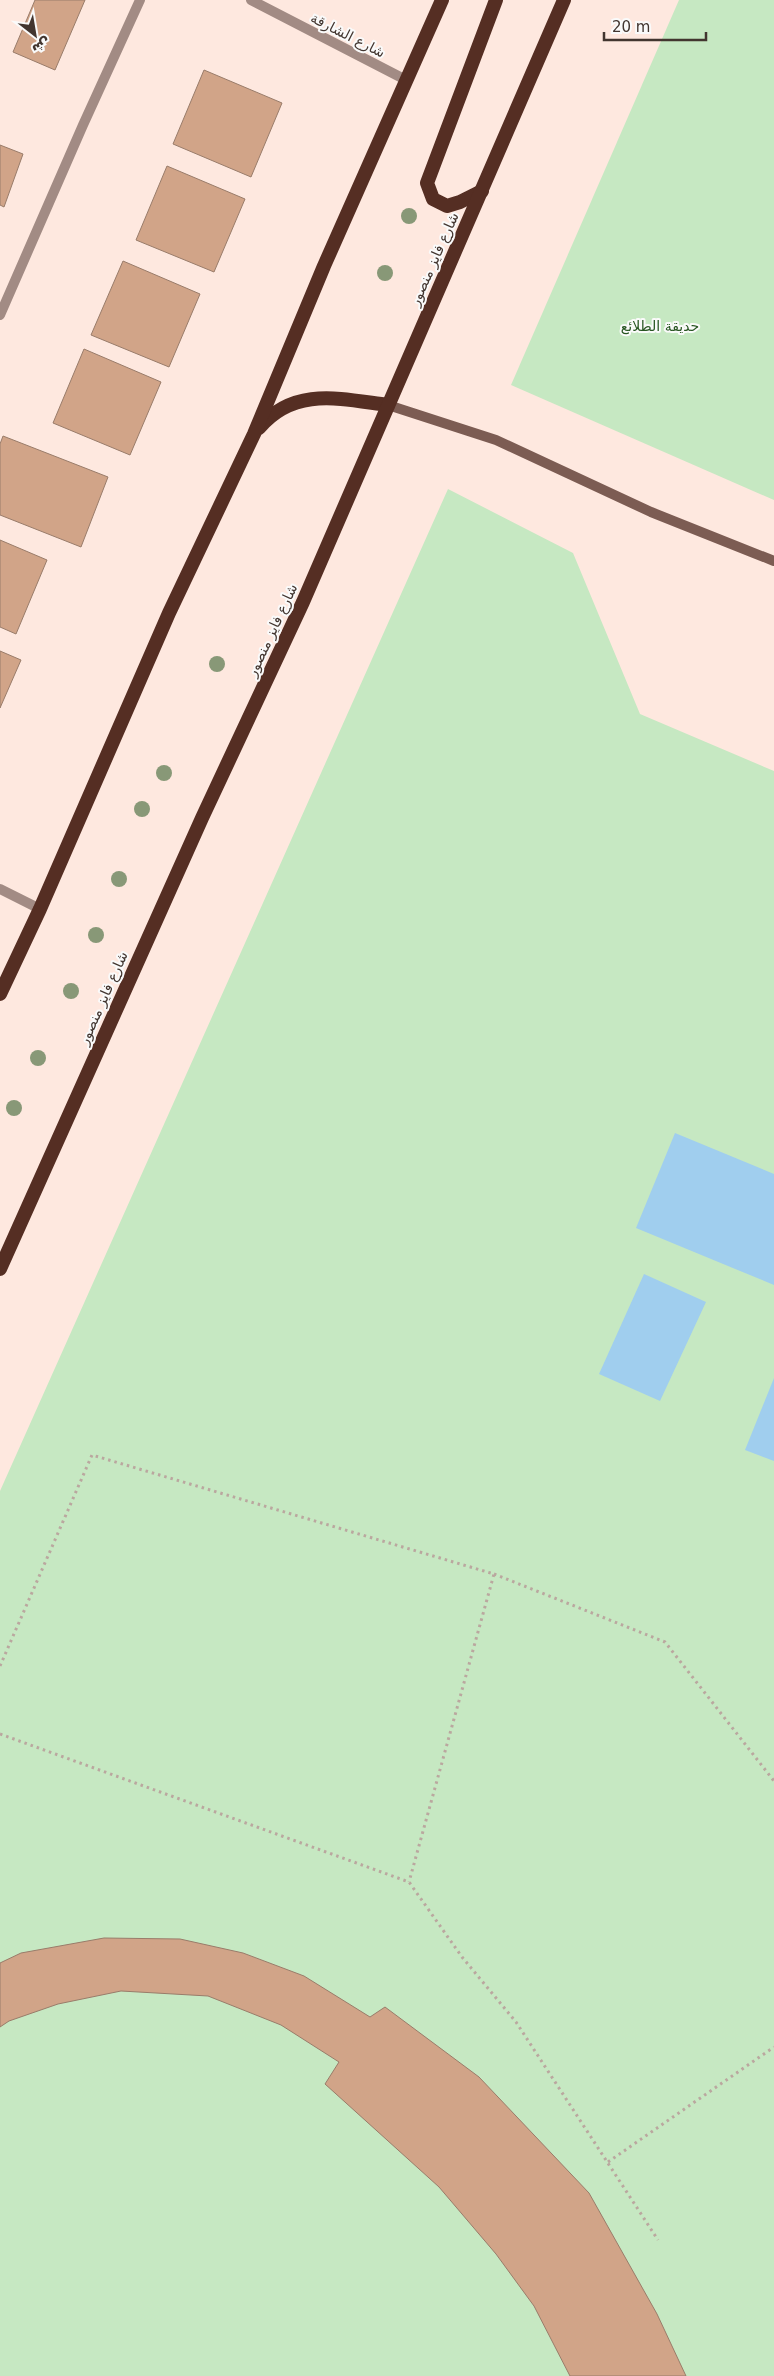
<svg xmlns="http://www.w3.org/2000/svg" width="774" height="2376" font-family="'DejaVu Sans','Noto Naskh Arabic',sans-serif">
<rect width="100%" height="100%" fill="#fee8df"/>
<g fill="#c6e8c2">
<path d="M679,0H774V500L511,385Z"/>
<path d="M448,489L573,553L640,714L774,771V2376H0V1491Z"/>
</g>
<g fill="#a0ceee">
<path d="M675,1133L774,1174V1285L636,1228Z"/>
<path d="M644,1274L706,1302L660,1401L599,1374Z"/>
<path d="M774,1378V1461L745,1450Z"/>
</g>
<g fill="#d1a488" stroke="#997c6a">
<path d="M35,0H85L55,70L13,52Z"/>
<path d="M204,70L282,103L251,177L173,144Z"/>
<path d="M0,145L23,154L4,207L0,205Z"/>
<path d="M167,166L245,199L214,272L136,240Z"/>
<path d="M123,261L200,294L169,367L91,335Z"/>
<path d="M84,349L161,382L130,455L53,423Z"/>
<path d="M3,436L108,477L81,547L0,515V444Z"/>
<path d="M0,540L47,560L16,634L0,627Z"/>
<path d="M0,651L21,660L0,708Z"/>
<path d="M104,1938L180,1939L243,1953L304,1976L370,2017L385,2007L479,2077L589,2193L657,2314L686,2376H570L534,2306L496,2254L439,2187L325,2084L339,2062L281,2025L208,1996L121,1991L58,2004L9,2021L0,2027V1963L21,1953Z"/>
</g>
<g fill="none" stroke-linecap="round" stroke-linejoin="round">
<g stroke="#baa79f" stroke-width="3" stroke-dasharray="2.5 4" stroke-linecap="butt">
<path d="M494,1574L665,1642L774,1781"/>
<path d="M0,1666L92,1455L494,1574L409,1882"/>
<path d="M0,1734L409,1882L462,1957L516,2022L658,2240"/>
<path d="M608,2162L774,2047"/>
</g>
<g stroke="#a28b84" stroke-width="10">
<path d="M251,0L406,80"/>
<path d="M0,315L83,125L140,0"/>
<path d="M0,889L40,909"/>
</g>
<path stroke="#7c5c53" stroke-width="10" d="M388,405L496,440L651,512L774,561"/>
<g stroke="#552e23" stroke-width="14">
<path d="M482,191L460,202L447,206L433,199L427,183L496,0"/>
<path d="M259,428C294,386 341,399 388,405"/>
<path d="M0,994L40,909L169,613L254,434L324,266L442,0"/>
<path d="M0,1269L202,818L303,602L564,0"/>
</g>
</g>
<g fill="#889877">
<circle cx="409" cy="216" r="8"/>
<circle cx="385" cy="273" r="8"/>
<circle cx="217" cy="664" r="8"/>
<circle cx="164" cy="773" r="8"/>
<circle cx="142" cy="809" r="8"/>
<circle cx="119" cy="879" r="8"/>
<circle cx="96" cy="935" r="8"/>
<circle cx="71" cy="991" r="8"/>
<circle cx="38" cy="1058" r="8"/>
<circle cx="14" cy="1108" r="8"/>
</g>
<g text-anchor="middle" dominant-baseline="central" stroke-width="4" stroke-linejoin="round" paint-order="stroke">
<g font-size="14" fill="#42352f" stroke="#fafafa">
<text transform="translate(348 35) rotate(27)">شارع الشارقة</text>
<text transform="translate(434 259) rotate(-66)">شارع فايز منصور</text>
<text transform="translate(272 630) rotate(-65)">شارع فايز منصور</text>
<text transform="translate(103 998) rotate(-66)">شارع فايز منصور</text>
</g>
<g font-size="14" fill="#285622" stroke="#fafafa">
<text x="660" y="326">حديقة الطلائع</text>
</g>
</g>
<g transform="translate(35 35) rotate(149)" stroke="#fafafa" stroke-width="4" paint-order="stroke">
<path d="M0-4L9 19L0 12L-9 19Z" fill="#42352f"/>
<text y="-8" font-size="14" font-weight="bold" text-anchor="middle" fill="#42352f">ش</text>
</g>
<path d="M604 32v8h102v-8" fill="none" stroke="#42352f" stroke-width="2.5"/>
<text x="612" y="32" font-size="15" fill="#42352f" stroke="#fafafa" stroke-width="4" paint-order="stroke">20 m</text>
</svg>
